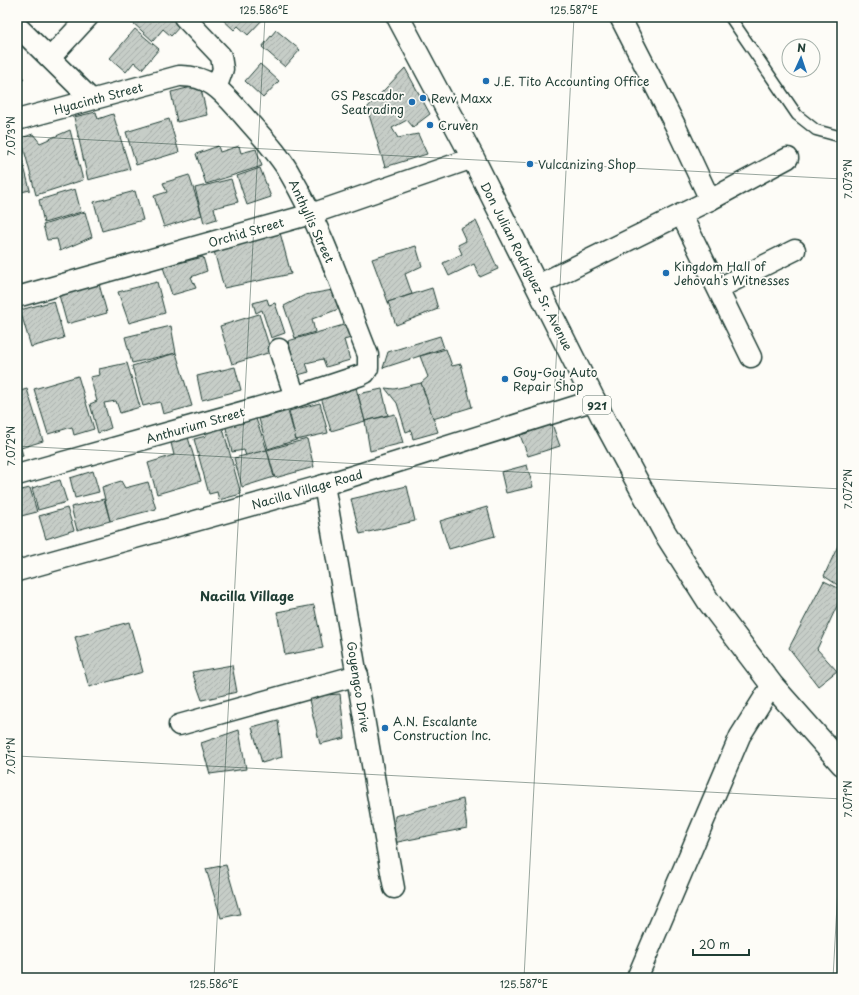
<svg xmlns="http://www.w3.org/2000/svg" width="859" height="995" font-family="'Playpen Sans',sans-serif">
<defs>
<pattern id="building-hatch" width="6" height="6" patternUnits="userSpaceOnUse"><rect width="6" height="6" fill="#c6cdc7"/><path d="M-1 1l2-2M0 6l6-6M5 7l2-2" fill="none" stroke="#aab1ac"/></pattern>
</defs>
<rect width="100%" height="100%" fill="#fdfcf7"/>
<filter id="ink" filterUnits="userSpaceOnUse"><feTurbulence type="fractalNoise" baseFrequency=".025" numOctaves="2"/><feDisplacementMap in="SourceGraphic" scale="8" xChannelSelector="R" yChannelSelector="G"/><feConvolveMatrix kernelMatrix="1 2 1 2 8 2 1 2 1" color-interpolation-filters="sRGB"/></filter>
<g filter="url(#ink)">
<g fill="url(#building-hatch)" stroke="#1f3d34">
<path d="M136,17H172L181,25L171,36L163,29L153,41L132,22Z"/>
<path d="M220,17H265L248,35L238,26L234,30Z"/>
<path d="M135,29L159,49L142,69L134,62L126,72L110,58Z"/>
<path d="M276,30L300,50L285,67L262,47Z"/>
<path d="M260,64L279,81L263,98L245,81Z"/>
<path d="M405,68L430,114L413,127L407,120L392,128L398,138L418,134L427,154L385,167L367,108Z"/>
<path d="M17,71L24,79L17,86Z"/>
<path d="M200,85L207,115L177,122L171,92Z"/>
<path d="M96,112L98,119L113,114L130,169L88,180L74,117Z"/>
<path d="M169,119L179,152L136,165L126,132Z"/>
<path d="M70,130L83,180L36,195L21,138L33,134L40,143Z"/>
<path d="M17,139L30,190L17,193Z"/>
<path d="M218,146L220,152L239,146L241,153L256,149L262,166L206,184L196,154Z"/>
<path d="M260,168L271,197L247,205L237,176Z"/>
<path d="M189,175L202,215L164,227L154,196L167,192L163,183Z"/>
<path d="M231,179L238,202L214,208L217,219L204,223L195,188Z"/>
<path d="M75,189L81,212L44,223L39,200Z"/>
<path d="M135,191L143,220L102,231L94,202Z"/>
<path d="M85,212L92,237L60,251L57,239L47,240L43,225Z"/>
<path d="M476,221L498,269L480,277L474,264L449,276L443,263L462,254L458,245L466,241L460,228Z"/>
<path d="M279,229L291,274L224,288L214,251Z"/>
<path d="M416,246L422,266L405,274L412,294L388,302L372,259Z"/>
<path d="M203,257L207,271L191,277L196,288L172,295L163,267Z"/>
<path d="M157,282L165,313L129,323L118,292Z"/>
<path d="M99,284L107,313L67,324L59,295Z"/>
<path d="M432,288L438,309L396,325L388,302Z"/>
<path d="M338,289L344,307L312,319L315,332L295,338L284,306L305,295Z"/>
<path d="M267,299L269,305L275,303L285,333L271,338L262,310L256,313L253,303Z"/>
<path d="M54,301L64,338L31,347L20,310Z"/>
<path d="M259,314L271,352L232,364L220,326Z"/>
<path d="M354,322L358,336L344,340L350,360L326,367L323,359L306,363L309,372L298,375L288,341Z"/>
<path d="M171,326L176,353L132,363L125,337Z"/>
<path d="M440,336L444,348L383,368L388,352Z"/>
<path d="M446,349L452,366L461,364L472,407L433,419L421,383L428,377L420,356Z"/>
<path d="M176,353L192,406L163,414L160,402L143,406L132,366Z"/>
<path d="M127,363L140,407L120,413L116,401L104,403L111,428L98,433L90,404L97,401L90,377L100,375L99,369Z"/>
<path d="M235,367L241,390L202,400L197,376Z"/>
<path d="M78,376L94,429L74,435L72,427L48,434L34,389Z"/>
<path d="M421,383L438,432L413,439L411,430L406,432L397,403L385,388L394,389Z"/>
<path d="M356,388L365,421L331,431L321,397Z"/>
<path d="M27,389L43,441L21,448L23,456L17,458V392Z"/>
<path d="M382,389L388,415L365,421L358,394Z"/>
<path d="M320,403L328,433L296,440L289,411Z"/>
<path d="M288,411L296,440L268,449L259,419Z"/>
<path d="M395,414L403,443L370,451L365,421Z"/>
<path d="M255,416L267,450L246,456L244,450L232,452L225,424Z"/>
<path d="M552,424L560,446L528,456L520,435Z"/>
<path d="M222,425L241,494L219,500L217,492L209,494L194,439L206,436L205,430Z"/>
<path d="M187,434L201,481L157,494L148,463L174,455L170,439Z"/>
<path d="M307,439L314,467L275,478L267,450Z"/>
<path d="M267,450L274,477L242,487L234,458Z"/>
<path d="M527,465L533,487L506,493L501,472Z"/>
<path d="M93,471L99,492L75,498L70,478Z"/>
<path d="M60,480L67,502L38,510L32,488Z"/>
<path d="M121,481L125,488L148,482L156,509L110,521L102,487Z"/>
<path d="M407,486L415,521L360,534L351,499Z"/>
<path d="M30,488L37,512L17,517V491Z"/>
<path d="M104,499L110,521L77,530L71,507Z"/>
<path d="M487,507L495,536L449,549L440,521Z"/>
<path d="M67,508L74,530L46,539L39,516Z"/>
<path d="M842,537V588L824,576Z"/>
<path d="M824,581L842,590V595L817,649L837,671L818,686L789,648Z"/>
<path d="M314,605L323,648L285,655L277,612Z"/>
<path d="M129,622L143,672L89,687L75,637Z"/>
<path d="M232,665L237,692L202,700L192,672Z"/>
<path d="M340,694L345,738L320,744L308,696Z"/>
<path d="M278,720L282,757L262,763L252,727Z"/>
<path d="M239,730L246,769L210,774L201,743Z"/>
<path d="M463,799L467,828L393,843L395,816Z"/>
<path d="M226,865L240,914L221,918L206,869Z"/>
</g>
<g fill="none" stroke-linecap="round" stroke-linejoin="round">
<g stroke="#1f3d34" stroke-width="13">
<path id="service" d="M730,17L797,115L816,130L842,137"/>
</g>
<g stroke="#1f3d34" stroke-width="23">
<g id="minor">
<path d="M184,17L221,56L223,69L217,86"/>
<path d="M620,17L675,125L710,200"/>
<path d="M17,26L91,99"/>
<path d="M50,58L88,17"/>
<path d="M17,120L179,76C211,75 224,94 243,115C259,134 278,152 290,174C323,230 344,295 368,355V368L365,373L361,375L295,397L17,475"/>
<path d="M681,214L751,357"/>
<path d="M538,285L710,200L788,158"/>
<path d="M719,288L795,250"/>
<path d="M17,297L311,214L473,158"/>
<path d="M279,349L295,397"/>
<path d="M324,485C348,619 369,754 394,888"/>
<path d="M17,571L324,485L595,400"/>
<path d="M179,725L358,675"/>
<path d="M637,978L740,736L772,685"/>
</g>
</g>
<g stroke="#1f3d34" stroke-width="25">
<path id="primary" d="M398,17L473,158L606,424L665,533L709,602L772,685L842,764"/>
</g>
<use href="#service" stroke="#fdfcf7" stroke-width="10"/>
<use href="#minor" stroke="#fdfcf7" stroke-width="20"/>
<use href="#primary" stroke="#fdfcf7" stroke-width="22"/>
</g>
</g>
<path fill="none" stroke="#1f3d34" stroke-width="1" stroke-opacity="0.45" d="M17,136L842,179M17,446L842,489M17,756L842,799M214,978L265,17M524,978L574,17M833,978L842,814"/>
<g fill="#1f6fb2" stroke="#fdfcf7" stroke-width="1.5">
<circle cx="486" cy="81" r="4"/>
<circle cx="423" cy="98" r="4"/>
<circle cx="412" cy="102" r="4"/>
<circle cx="430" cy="125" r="4"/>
<circle cx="530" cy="164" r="4"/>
<circle cx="666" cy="273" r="4"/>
<circle cx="505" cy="379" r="4"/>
<circle cx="385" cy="728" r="4"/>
</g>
<g text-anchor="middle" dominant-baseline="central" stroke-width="3.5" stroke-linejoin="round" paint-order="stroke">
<rect fill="#fdfcf7" stroke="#62766e" stroke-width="1" x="583" y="396" width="28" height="18" rx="3"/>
<g font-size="11" font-weight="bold" fill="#1f3d34">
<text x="597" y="405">921</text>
</g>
<g font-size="12" fill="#1f3d34" stroke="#fdfcf7" text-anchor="start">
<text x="494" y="81">J.E. Tito Accounting Office</text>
<text x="404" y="95" text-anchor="end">GS Pescador<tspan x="404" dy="14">Seatrading</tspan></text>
<text x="431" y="98">Revv Maxx</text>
<text x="438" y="125">Cruven</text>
<text x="538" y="164">Vulcanizing Shop</text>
<text x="674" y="266">Kingdom Hall of<tspan x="674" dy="14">Jehovah's Witnesses</tspan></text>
<text x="513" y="372">Goy-Goy Auto<tspan x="513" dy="14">Repair Shop</tspan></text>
<text x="393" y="721">A.N. Escalante<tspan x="393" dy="14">Construction Inc.</tspan></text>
</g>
<g font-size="12" fill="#1f3d34" stroke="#fdfcf7">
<text transform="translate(98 98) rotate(-15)">Hyacinth Street</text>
<text transform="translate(312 221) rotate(65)">Anthyllis Street</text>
<text transform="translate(246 232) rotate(-16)">Orchid Street</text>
<text transform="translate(527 266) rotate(63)">Don Julian Rodriguez Sr. Avenue</text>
<text transform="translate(195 425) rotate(-16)">Anthurium Street</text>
<text transform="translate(307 489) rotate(-16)">Nacilla Village Road</text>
<text transform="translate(359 687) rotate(81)">Goyengco Drive</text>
</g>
<g font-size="13" font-weight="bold" fill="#1f3d34" stroke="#fdfcf7">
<text x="247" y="595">Nacilla Village</text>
</g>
</g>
<rect width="859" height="995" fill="none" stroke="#fdfcf7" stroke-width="44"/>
<g transform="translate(801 58) rotate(3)"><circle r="19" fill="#fdfcf7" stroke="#a4b0a9"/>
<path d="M0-3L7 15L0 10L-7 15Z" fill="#1f6fb2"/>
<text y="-6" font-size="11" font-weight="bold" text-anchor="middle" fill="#1f3d34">N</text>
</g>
<path d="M693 949v6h56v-6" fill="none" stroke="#1f3d34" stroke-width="2"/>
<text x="699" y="949" font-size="12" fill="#1f3d34" stroke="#fdfcf7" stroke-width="3" paint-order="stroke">20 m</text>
<rect x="22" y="22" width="815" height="951" fill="none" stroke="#1f3d34" stroke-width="1.5"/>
<g font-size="10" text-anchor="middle" fill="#1f3d34">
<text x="264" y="14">125.586°E</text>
<text x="574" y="14">125.587°E</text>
<text transform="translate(11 136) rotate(-90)" y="4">7.073°N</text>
<text transform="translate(848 179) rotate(-90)" y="4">7.073°N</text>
<text transform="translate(11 446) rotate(-90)" y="4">7.072°N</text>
<text transform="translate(848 489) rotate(-90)" y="4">7.072°N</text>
<text transform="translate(11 756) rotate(-90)" y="4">7.071°N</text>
<text transform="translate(848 799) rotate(-90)" y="4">7.071°N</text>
<text x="214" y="988">125.586°E</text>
<text x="524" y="988">125.587°E</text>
</g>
</svg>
